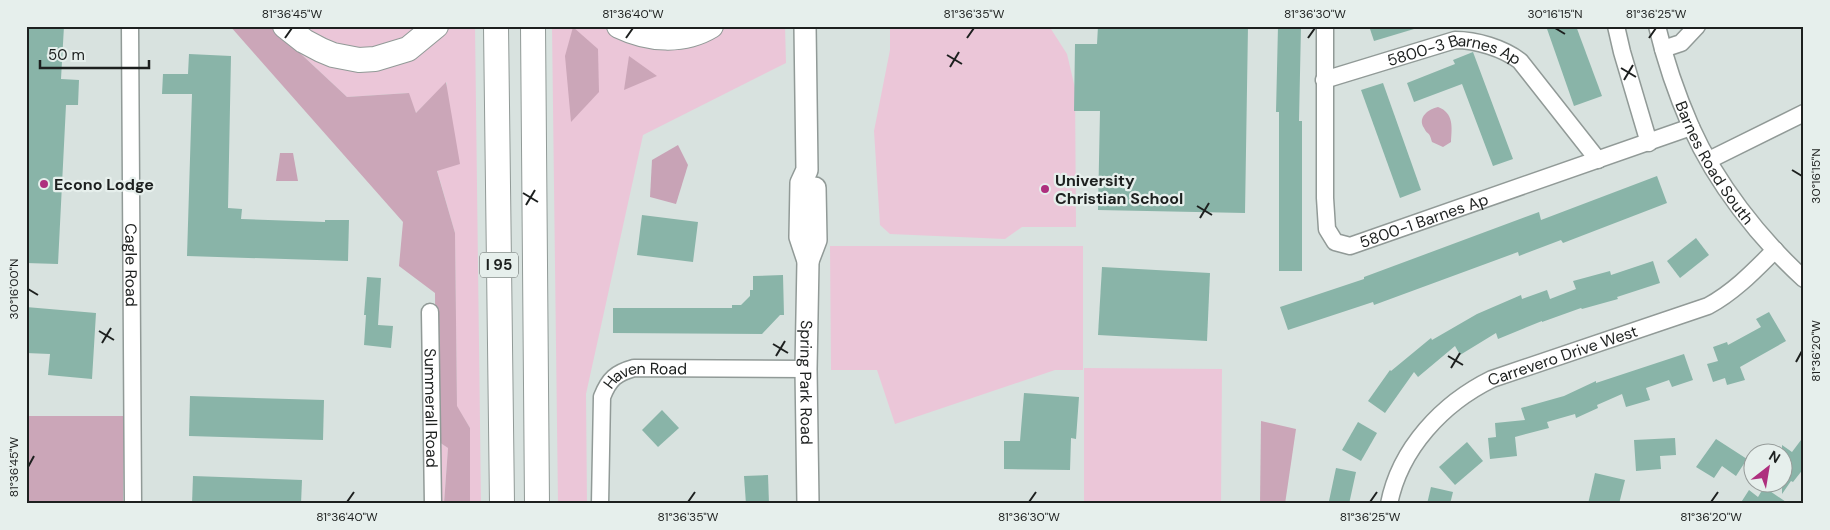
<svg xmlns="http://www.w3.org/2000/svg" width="1830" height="530" font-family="'DM Sans',sans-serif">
<rect width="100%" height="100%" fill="#d8e2df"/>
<g fill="#ebc6d8">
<path d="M298,26H424C400,44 361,56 332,44C320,40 309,32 298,26Z"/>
<path d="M445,26H475L481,504H470V428L457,407L455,233L437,170L447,82L416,113L408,93L347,97L300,53L349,66Z"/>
<path d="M552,26H604L616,35L700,42L726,26H785L786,63L643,135L586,394L587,504H558Z"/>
<path d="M890,26H1046L1051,29L1067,54L1075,88L1076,227H1022L1005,239L890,234L880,225L874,131L890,50Z"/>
<path d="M830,246H1083V370H1055L895,424L877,370H831Z"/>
<path d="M1084,368L1222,369L1221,504H1084Z"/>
<path d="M436,440L448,448L444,504H436Z"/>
</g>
<g fill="#cba6b8">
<path d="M230,26H271L347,97L409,93L416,113L446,82L460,164L437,171L455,233L457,406L470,428V504H444L448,448L436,440L435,293L399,266L403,222Z"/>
<path d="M573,27L598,49L599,92L571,122L565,56Z"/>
<path d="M629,56L657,76L624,90Z"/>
<path d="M26,416H124L123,504H26Z"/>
<path d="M1261,421L1296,429L1285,504H1260Z"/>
</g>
<g fill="#c8a3b6">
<path d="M1438,107C1454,113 1452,127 1451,142L1443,147L1432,142C1429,130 1428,136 1424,128C1417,117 1429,109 1438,107Z"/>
<path d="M678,145L688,165L676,204L650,197L652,160Z"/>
<path d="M280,153H293L298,181H276Z"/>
</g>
<g fill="#89b4a8">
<path d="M26,26H64L61,79L79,80L78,105H66L58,264L26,263Z"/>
<path d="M1098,26H1248L1245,213L1098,210L1100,111H1074L1075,44H1097Z"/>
<path d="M1278,26H1301L1299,121H1302V271H1279V112H1276Z"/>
<path d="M1369,26H1414V29L1374,41Z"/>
<path d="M1546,26H1576L1602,96L1574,106Z"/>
<path d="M1473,52L1513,159L1493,166L1462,84L1414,102L1407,83L1455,64L1453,60Z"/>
<path d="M189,54L231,56L228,208L242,209L241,219L325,222V220H349L348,261L187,256L192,94H162L163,74H188Z"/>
<path d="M1383,83L1421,190L1400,198L1361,90Z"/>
<path d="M1657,176L1667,203L1563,243L1561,240L1519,256L1518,252L1374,305L1373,302L1288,330L1280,307L1364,279V277L1539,212L1541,220Z"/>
<path d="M642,215L698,222L693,262L637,255Z"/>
<path d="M1696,238L1709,255L1680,278L1667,261Z"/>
<path d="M1653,261L1660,283L1617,297L1618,299L1582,309L1581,308L1542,322V321L1498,339L1496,333L1460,355L1455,346L1418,377L1414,372L1385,413L1368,401L1390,370L1391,371L1431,338L1432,340L1477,314L1521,295L1522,299L1547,290L1550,299L1576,289L1573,281L1610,271L1611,275Z"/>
<path d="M1102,267L1210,273L1207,341L1098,335Z"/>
<path d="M783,275L784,315H780L762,334L613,333V308H732V305H741L750,296V290H753V276Z"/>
<path d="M367,277L381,278L378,325L393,326L391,348L364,345L366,315H364Z"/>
<path d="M26,307L96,313L92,379L48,375L50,354L26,353Z"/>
<path d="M1769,312L1786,341L1740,367L1745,380L1727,385L1725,378L1713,382L1707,364L1718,361L1713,347L1727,342L1728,345L1761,327L1756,319Z"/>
<path d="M1684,354L1693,380L1672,387L1669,380L1646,388L1650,400L1626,407L1622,394L1597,405L1598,408L1576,418L1575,414L1547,422L1549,428L1515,437L1517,456L1490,459L1488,438L1496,437L1495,423L1525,420L1521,408L1564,396L1596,381V383Z"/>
<path d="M1024,393L1079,397L1076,439L1071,438L1070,470L1004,469V441H1020Z"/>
<path d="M190,396L324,400L323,440L189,436Z"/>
<path d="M662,410L679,428L658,447L642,430Z"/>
<path d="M1358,422L1377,433L1361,461L1342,450Z"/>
<path d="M1804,436V468L1793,482L1791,481L1782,494V445L1792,452Z"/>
<path d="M1675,438L1676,455L1660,456L1661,469L1636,471L1634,440Z"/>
<path d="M1716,439L1747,459L1736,476L1722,466L1714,478L1696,467Z"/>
<path d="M1467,442L1483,461L1455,485L1439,467Z"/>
<path d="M1336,468L1356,472L1349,504L1329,501Z"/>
<path d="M1595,473L1625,480L1619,504H1588Z"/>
<path d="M768,475L769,504H746L744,476Z"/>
<path d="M193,476L302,480L301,504H192Z"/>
<path d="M1431,487L1453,492L1450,504H1427Z"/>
<path d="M1764,487L1789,504H1740L1749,490L1758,497Z"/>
</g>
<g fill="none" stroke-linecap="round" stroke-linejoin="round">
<g stroke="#919a97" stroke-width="19">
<g id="minor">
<path id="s1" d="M130,26L133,504"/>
<path id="s2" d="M1325,26V198L1327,229L1335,242L1350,246L1691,127"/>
<path d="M1616,26L1622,52L1649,143"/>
<path id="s3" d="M1657,26C1665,60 1677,95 1691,127C1716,183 1759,238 1804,279"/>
<path d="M1663,49L1681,43L1697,26"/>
<path id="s4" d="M1324,80L1455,40C1476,40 1503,48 1520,61L1598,160"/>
<path d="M1709,160L1804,113"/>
<path id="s5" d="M430,312L433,504"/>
<path id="s6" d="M600,504L602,397C609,379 616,373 634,368L806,369"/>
<path id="s7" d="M1389,504C1400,448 1443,403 1492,379L1708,306C1734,292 1754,271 1775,250"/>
</g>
</g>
<g stroke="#919a97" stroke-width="24">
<g id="major">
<path id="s8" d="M805,26L807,170L801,183L800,237L808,261L806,369L808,504"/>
<path d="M808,261L816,240L815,188"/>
</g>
</g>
<g stroke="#919a97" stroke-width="26">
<g id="highway">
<path d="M285,26L304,41L321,50L333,55L359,60L375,59L408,49L436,26"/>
<path d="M496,26L502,504"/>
<path d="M533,26L537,504"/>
<path d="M619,26C648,40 683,43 711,26"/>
</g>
</g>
<use href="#minor" stroke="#fff" stroke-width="16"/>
<use href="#major" stroke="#fff" stroke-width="21"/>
<use href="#highway" stroke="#fff" stroke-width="24"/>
</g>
<path fill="none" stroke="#1d201f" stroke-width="2" d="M1555,28L1565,34M285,38L292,28M626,38L633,28M967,38L974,28M1308,38L1315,28M1649,38L1656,28M947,55L962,64M950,67L959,52M1621,68L1636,77M1624,80L1633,65M1792,170L1802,176M523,193L538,202M526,205L535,190M1197,206L1212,215M1200,218L1209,203M28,289L38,295M99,331L114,340M102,343L111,328M773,344L788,353M776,356L785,341M1448,356L1463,365M1796,362L1802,351M1451,368L1460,353M28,467L34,456M347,502L354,492M688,502L695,492M1029,502L1036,492M1370,502L1377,492M1711,502L1718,492"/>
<g fill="#ae2f7e" stroke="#e6efec" stroke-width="2">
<circle cx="44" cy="184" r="5"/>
<circle cx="1045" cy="189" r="5"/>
</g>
<g text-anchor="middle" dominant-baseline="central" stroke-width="4.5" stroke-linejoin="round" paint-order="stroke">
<rect fill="#e6efec" stroke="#595e5c" stroke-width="1" x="480" y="252.5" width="38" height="25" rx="4"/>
<g font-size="15" font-weight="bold" fill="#1d201f">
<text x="499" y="265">I 95</text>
</g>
<g font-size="16" fill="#1d201f" stroke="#e6efec">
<text stroke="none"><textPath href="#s4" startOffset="136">5800-3 Barnes Ap</textPath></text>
<text stroke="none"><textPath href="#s3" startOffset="149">Barnes Road South</textPath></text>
<text stroke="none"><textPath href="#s2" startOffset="312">5800-1 Barnes Ap</textPath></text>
<text stroke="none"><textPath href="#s1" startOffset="239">Cagle Road</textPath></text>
<text stroke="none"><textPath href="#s7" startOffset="242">Carrevero Drive West</textPath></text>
<text stroke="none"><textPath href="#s6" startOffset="162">Haven Road</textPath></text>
<text stroke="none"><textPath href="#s8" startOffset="359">Spring Park Road</textPath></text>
<text stroke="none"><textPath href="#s5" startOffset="96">Summerall Road</textPath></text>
</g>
<g font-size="16" font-weight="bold" fill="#1d201f" stroke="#e6efec" text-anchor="start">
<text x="1055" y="180">University<tspan x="1055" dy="18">Christian School</tspan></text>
<text x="54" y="184">Econo Lodge</text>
</g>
</g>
<rect width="1830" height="530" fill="none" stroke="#e6efec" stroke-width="55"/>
<g transform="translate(1768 468) rotate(31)"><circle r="24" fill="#e6efec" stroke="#969c9a"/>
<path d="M0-4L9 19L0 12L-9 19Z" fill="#ae2f7e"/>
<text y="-8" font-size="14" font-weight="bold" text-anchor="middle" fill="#1d201f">N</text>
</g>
<path d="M40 60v8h109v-8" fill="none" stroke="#1d201f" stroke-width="2.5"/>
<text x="48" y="60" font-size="15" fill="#1d201f" stroke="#e6efec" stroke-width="4" paint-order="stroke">50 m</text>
<rect x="28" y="28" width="1774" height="474" fill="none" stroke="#1d201f" stroke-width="2"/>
<g font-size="12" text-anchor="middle" fill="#1d201f">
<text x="292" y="18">81°36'45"W</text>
<text x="633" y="18">81°36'40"W</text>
<text x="974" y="18">81°36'35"W</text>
<text x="1315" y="18">81°36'30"W</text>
<text x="1555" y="18">30°16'15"N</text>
<text x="1656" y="18">81°36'25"W</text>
<text transform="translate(1816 176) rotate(-90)" y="4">30°16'15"N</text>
<text transform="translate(14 289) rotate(-90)" y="4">30°16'00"N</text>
<text transform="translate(1816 351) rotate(-90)" y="4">81°36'20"W</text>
<text transform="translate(14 467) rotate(-90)" y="4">81°36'45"W</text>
<text x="347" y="521">81°36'40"W</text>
<text x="688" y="521">81°36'35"W</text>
<text x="1029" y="521">81°36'30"W</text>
<text x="1370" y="521">81°36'25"W</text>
<text x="1711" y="521">81°36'20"W</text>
</g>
</svg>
